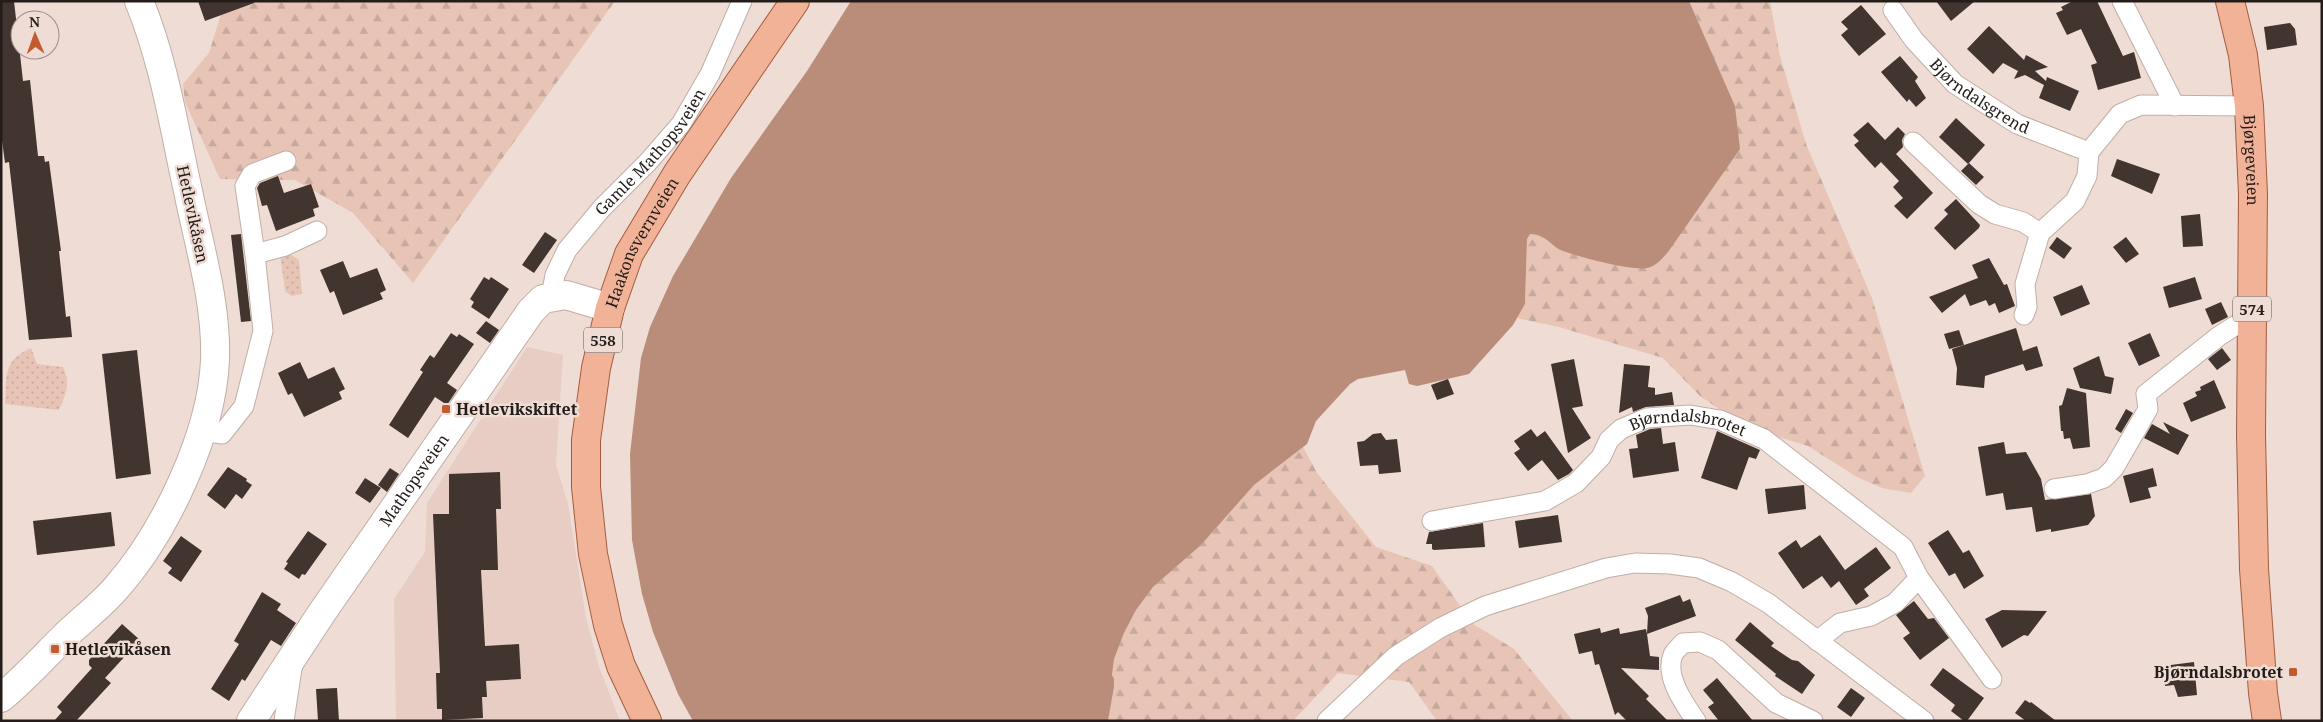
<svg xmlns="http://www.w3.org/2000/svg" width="2323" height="722" font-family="'Noto Serif',serif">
<defs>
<pattern id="forest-firs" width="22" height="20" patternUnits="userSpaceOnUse" patternTransform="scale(1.25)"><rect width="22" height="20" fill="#e8c4b6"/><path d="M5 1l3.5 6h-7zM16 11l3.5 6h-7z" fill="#c7a89c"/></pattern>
<pattern id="park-dots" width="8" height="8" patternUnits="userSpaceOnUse" patternTransform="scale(1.25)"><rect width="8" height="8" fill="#e8c4b6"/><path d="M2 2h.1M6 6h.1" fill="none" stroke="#c7a89c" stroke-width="1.8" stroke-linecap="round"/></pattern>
</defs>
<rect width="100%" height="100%" fill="#efdcd5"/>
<path fill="#e7cdc3" d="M527,347L563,355L556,465L568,504L586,618L599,667L620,721H396L394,599L425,552L427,503Z"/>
<g fill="url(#forest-firs)">
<path d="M225,1H615L413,283L353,213L295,180L220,179L185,102L183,84L209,53Z"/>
<path d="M1689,1H1770L1780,56L1806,144L1872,298L1925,476L1911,493L1882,488L1857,477L1808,446L1744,426L1700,396L1663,358L1559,327L1517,318L1525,304L1527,238L1530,233L1545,237L1562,251L1735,106Z"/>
<path d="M1303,447L1317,473L1376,547L1432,566L1473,624L1514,649L1573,721H1437L1409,682L1338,673L1293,721H1108L1114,687L1112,675L1114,659L1124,633L1136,610L1153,587L1201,545L1254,485Z"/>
</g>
<g fill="url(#park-dots)">
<path d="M288,253L299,260L302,294L291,296L285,291L280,254Z"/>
<path d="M31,348L37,364L63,367C71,383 66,394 59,410L5,404C7,376 2,361 31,348Z"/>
</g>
<path fill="#ba8c7a" d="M851,1H1689L1735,106L1740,149L1668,252C1662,259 1656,266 1647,268C1632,271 1579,257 1563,251C1550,246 1548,235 1530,234L1527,239L1525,304L1513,325L1469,374L1417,386L1409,384L1405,370L1358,379L1350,384L1316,421L1307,444L1254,485L1201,545L1153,587L1136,610L1124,633L1114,659L1112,675L1114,679V687L1108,721H693L678,694L653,632L642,594L632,540L630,454L641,358L650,327L673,276L731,178L807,71Z"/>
<g fill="#42342e">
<path d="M1,1H14L23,81L30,80L38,156H44L45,162L49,161L61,251H59L66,317L70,316L72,337L29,340L9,162L5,163L1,133Z"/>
<path d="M198,1H254V3L205,21Z"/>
<path d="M1936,1H1975L1951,21Z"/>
<path d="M2073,1H2097L2123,56L2134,52L2141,78L2098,90L2091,65L2097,63L2081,29L2067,35L2056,13L2063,10L2061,7Z"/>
<path d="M1861,5L1886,34L1859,56L1841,35L1848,29L1841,22Z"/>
<path d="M2290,23L2295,29L2297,45L2267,50L2264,27Z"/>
<path d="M1989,26L2024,60L2026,55L2048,67L2035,71L2046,81L2047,77L2079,91L2070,111L2039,98L2044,85L2025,75L2014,79L2018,71L2003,63L1993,74L1967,49Z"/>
<path d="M1900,56L1918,77L1915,81L1926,98L1916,107L1909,99L1907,102L1881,72Z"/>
<path d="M1956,118L1985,145L1968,164L1939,137Z"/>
<path d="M1868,122L1885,140L1898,127L1905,134L1902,140L1903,147L1896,154L1933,193L1907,219L1894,206L1903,198L1893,187L1899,181L1881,162L1875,168L1854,145L1859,141L1853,135Z"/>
<path d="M2117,159L2160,174L2152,194L2111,176Z"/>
<path d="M1969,163L1984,177L1976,185L1961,171Z"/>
<path d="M278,176L284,193L311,184L319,207L313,209L315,216L276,231L267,205L262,206L257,188L260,183Z"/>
<path d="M1956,199L1980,225L1979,228L1955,250L1934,228L1948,214L1944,210Z"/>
<path d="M2200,214L2203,246L2183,247L2181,216Z"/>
<path d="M545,232L557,240L534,273L522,265Z"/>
<path d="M241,234L251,321L241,322L231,235Z"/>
<path d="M2057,237L2072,248L2064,259L2049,248Z"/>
<path d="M2126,237L2139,254L2126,263L2113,247Z"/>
<path d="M1989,258L2004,285L2007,284L2015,306L1999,313L1995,303L1989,306L1986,300L1970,306L1965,294L1942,313L1929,297L1978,278L1972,265Z"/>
<path d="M343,261L350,278L377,268L386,290L380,293L383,299L343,315L334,291L330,293L320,270Z"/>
<path d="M484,277L489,280L491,277L509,289L489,319L471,307L474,302L470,299Z"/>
<path d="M2195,277L2202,299L2169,308L2163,287Z"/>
<path d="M2082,285L2090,304L2061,316L2053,297Z"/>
<path d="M2221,302L2228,317L2212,325L2205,309Z"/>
<path d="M486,321L499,330L490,343L476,333Z"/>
<path d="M2016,328L2023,351L2037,346L2043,366L2026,371L2023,364L1985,376L1984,388L1956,385L1957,368L1952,349Z"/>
<path d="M1959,330L1964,345L1949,349L1944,334Z"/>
<path d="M451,333L457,337L459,334L474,344L447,383L457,390L447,405L435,397L408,438L389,425L423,372L420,370L430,355L434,358Z"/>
<path d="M2150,333L2160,356L2139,366L2128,343Z"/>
<path d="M2222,348L2231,360L2217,370L2208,359Z"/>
<path d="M137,350L151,474L116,479L102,354Z"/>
<path d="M2099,356L2105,376L2114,378L2111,394L2080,388L2073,368Z"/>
<path d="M1574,359L1583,406L1572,408L1591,438L1568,453L1551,364Z"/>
<path d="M300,362L308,379L334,367L345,389L339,392L342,399L304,417L292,393L288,395L278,373Z"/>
<path d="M1624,364L1650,366L1648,387L1655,388V395L1672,392L1674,405L1646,407L1633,412L1632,407L1619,413Z"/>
<path d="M1448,379L1454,394L1437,400L1431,385Z"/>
<path d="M2214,380L2226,408L2191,422L2183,403L2197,396L2195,392L2201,390L2200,387Z"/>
<path d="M2067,388L2086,393L2090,447L2073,449L2070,438L2064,439L2063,431H2061L2059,406L2062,405Z"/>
<path d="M2126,409L2133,413L2121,433L2115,429Z"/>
<path d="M2163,422L2189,435L2178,455L2144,438L2152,424L2170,434Z"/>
<path d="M1661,428L1663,444L1675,442L1679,471L1633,478L1629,449L1638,448L1636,435L1650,429Z"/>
<path d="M1531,429L1537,437L1545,431L1573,470L1569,474L1558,480L1542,460L1528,471L1514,453L1520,449L1514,441Z"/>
<path d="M1717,431L1760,450L1756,459L1749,457L1737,490L1701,478Z"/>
<path d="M1381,433L1386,440L1397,439L1401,472L1379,474L1378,465L1360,466L1357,442L1364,441L1373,434Z"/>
<path d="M2004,442L2006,454L2026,452L2041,479L2045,500L2091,494L2095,516L2088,525L2051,532V529L2036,532L2032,507L2006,510L2003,493L1986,496L1978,447Z"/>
<path d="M228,467L247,479L246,481L252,485L242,499L236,494L225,509L207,495Z"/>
<path d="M390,468L399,474L387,492L378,485Z"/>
<path d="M2153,468L2157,486L2148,488L2151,498L2130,503L2123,476Z"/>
<path d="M500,472L501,509H496L498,570H481L485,646L519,644L521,679L486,681L487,697H482L483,718L442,720V709H437L436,673H440L433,514H449V474Z"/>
<path d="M365,478L381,488L370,503L355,493Z"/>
<path d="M1804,485L1806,509L1768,514L1765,489Z"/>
<path d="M111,512L115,546L37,555L33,521Z"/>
<path d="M1558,515L1562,542L1519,548L1515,521Z"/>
<path d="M1483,523L1485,547L1434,550L1432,549V544H1426L1429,532Z"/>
<path d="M1948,530L1963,553L1969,550L1984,576L1964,589L1955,573L1949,576L1928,543Z"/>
<path d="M308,531L327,544L305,575L302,574L299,579L284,569L288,563L286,562Z"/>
<path d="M1820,535L1845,570L1876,547L1891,568L1864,589L1869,596L1856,605L1839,581L1831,588L1822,576L1803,589L1778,553L1796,540L1801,548Z"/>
<path d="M181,536L202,551L181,582L168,573L172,568L163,561Z"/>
<path d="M262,592L281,604L277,610L296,623L281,646L271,640L245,681L242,679L229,701L211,689L239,644L234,641Z"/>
<path d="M1680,595L1683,602L1690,599L1696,616L1647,634L1650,656L1659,657V670L1621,668L1649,696L1646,699L1668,721H1627L1618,712L1615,715L1599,664L1595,665L1592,651L1579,654L1574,634L1600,628L1601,633L1619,628L1620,634L1646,629L1647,634L1648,616L1645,608Z"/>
<path d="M1914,601L1928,619L1934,618L1949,638L1920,660L1903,638L1910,633L1896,615Z"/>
<path d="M2002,610L2047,611L2028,636L2024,635L2002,648L1985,619Z"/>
<path d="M1750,622L1774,643L1771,646L1792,660L1798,661L1815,675L1802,694L1775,676L1776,674L1735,640Z"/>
<path d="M122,624L140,640L105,678L111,683L76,721H54L62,712L57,707L92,668L89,665V660Z"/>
<path d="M2194,662L2197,695L2178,697L2174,685L2165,686L2163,666Z"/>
<path d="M1943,668L1984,698L1967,721H1964L1951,711L1955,705L1930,685Z"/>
<path d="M1717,678L1753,721H1719L1708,707L1714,703L1703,690Z"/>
<path d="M337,688L339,721H318L316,689Z"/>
<path d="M1851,688L1865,698L1851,717L1837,707Z"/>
<path d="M2025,700L2030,703L2031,702L2056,721H2026L2015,713Z"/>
</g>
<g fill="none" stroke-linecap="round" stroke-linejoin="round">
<g stroke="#c0aea7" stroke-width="21">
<g id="minor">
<path d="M2122,1L2175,106"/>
<path id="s1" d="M1893,10L1914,40L1955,84L2017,124L2089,152L2120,114L2141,105L2249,106"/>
<path d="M1913,142L1979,204L1995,214L2023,222L2040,233"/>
<path d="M255,254L245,186L252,174L286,161"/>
<path id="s2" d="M551,297L555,275L567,250L602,208L648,162L681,124L710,74L742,1"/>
<path d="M2024,315L2027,307L2025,284L2040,233L2075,201L2087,176L2089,152"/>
<path d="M202,431L222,434L244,406L263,331L255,254L285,246L317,231"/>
<path d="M2054,489L2087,484L2104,478L2114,468L2148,409L2146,394L2219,336L2241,322L2252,321"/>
<path id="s3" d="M1432,521L1545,501L1576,483L1601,457L1609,440L1621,429L1647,418L1690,415L1720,420L1764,439L1903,547L1919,578L1895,603L1871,616L1840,623L1817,641"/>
<path d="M1919,578L1992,679"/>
<path d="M284,721L293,662"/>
<path d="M1327,721L1396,656L1440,628L1485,606L1606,568L1635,563L1670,564L1699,568L1732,582L1768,603L1924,721"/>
<path d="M1696,721C1685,705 1664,676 1673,655C1674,651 1680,647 1683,643L1700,642L1718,650L1776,703L1813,721"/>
</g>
</g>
<g stroke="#c0aea7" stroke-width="30">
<g id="secondary">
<path d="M1,698C24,679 42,659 63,638C80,621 101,606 117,587C165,532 212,434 215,360C217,303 199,246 188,191C174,128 164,61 139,1"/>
<path id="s4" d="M251,721L321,614L531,311L543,299L566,295L610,308"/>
</g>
</g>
<g stroke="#a35c3e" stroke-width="30">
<g id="primary">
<path id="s5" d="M2230,1L2243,55L2249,106L2253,194L2251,435L2254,569L2263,693L2267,721"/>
<path id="s6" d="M647,721L621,666L608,625L593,554L586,487V440L596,368L610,308L629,254L677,174L795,1"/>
</g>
</g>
<use href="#minor" stroke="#fff" stroke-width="19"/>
<use href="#secondary" stroke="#fff" stroke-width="28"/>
<use href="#primary" stroke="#f1b297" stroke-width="28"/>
</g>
<g fill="#c25b2f" stroke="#efdcd5" stroke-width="2">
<rect x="441" y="404" width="10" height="10" rx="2.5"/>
<rect x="50" y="644" width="10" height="10" rx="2.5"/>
<rect x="2288" y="667" width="10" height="10" rx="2.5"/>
</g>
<g text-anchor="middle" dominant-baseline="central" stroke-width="5" stroke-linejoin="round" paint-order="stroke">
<g fill="#efdcd5" stroke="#605651" stroke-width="1">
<rect x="2233" y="296.5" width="38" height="25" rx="4"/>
<rect x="584" y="327.5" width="38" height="25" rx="4"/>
</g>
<g font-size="15" font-weight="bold" fill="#231c19">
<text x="2252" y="309">574</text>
<text x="603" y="340">558</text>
</g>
<g font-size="16" fill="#231c19" stroke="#efdcd5">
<text stroke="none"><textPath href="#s1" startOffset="124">Bjørndalsgrend</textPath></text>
<text stroke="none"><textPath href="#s2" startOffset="179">Gamle Mathopsveien</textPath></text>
<text stroke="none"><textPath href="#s5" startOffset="161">Bjørgeveien</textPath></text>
<text transform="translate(193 214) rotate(78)">Hetlevikåsen</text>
<text stroke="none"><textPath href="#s6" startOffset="498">Haakonsvernveien</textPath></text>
<text stroke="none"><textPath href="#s3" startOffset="291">Bjørndalsbrotet</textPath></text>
<text stroke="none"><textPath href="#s4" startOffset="291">Mathopsveien</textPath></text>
</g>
<g font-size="16" font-weight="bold" fill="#231c19" stroke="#efdcd5" text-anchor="start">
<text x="456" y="409">Hetlevikskiftet</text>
<text x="65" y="649">Hetlevikåsen</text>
<text x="2283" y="672" text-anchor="end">Bjørndalsbrotet</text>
</g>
</g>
<rect width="2323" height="722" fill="none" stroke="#231c19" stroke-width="5"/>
<g transform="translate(35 35) rotate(358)"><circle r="24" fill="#efdcd5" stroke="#9d8f8a"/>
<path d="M0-4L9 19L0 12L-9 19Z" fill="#c25b2f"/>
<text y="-8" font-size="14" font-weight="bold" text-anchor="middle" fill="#231c19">N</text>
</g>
</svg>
